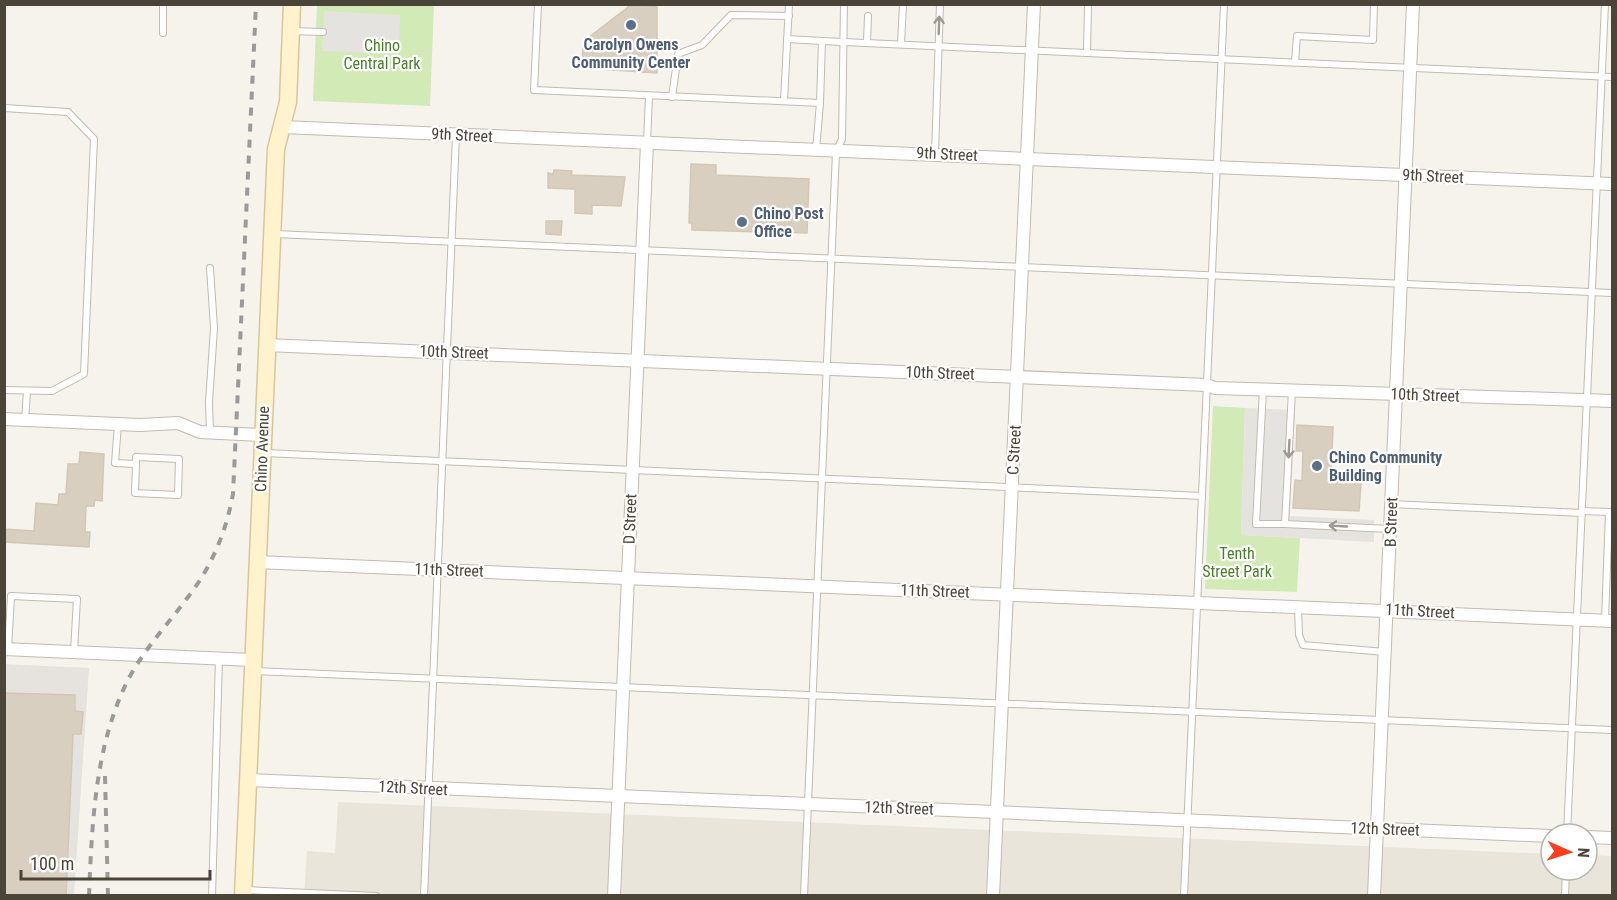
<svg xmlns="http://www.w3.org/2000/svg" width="1617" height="900" font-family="'Roboto Condensed',sans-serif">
<rect width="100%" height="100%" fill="#f6f3ec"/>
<path fill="#eae5da" d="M338,802L1551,854V870H1587V855L1612,856V896H304L307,851L335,853Z"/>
<path fill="#e6e2dd" d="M4,664L89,668L74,895H5Z"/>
<g fill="#d2eab5">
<path d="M317,5H434L430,106L313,101Z"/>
<path d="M1213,406L1245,408L1241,535L1300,538L1297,592L1205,589Z"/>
</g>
<g fill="#e5e3e0">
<path d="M324,11L400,15L399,54L322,51Z"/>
<path d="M1245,408L1295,410L1290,516L1374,520V542L1241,535Z"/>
</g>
<g fill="#d8cfc1" stroke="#d3c7b4" stroke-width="1.5">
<path d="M632,4L657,7V73L582,68L583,42Z"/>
<path d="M691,164L716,165V175L809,179L807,233L692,230V223H689Z"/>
<path d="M554,170L572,171L571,175L625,177L621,206L592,205V214L575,213V189L548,188V173L553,174Z"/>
<path d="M546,221H562L561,235L546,234Z"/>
<path d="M1297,425L1333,427L1331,482L1361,483L1359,511L1293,508L1295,480L1302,481L1303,451H1296Z"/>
<path d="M80,452L104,454L102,501L95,500L94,506H86L85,532H90L89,547L4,542V529L34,531L36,503L58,505L59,494H66L68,464H79Z"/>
<path d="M4,693L75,695V711L83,712L81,734H73L66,896H4Z"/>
</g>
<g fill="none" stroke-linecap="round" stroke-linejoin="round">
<g stroke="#c2bbae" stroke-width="8">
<g id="lane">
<path d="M538,4L534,90L820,103L816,151"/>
<path d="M291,31L323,32"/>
<path d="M163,33V4"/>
<path d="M787,39L822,41"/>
<path d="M867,42L868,16"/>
<path d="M901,44L903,4"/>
<path d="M1087,52L1088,4"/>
<path d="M1295,62L1297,36L1373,40L1374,4"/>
<path d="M672,97L678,54L702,45L731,15L789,16"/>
<path d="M784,101L789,4"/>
<path d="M820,103L822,41L1612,77"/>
<path d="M4,108L68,112L94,139L84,374L52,391L4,390"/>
<path d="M647,143L649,96"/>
<path d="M935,154L940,4"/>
<path d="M275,234L1612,293"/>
<path d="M1263,389L1256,524H1285L1292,391"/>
<path d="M25,420L27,391"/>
<path d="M118,424L115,463L136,464L135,493L178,495L179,459L136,457V464"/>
<path d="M210,432L209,402L214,328L210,268"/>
<path d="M265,453L1202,496"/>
<path d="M1391,504L1582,513"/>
<path d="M1582,511L1609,512"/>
<path d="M1285,524L1390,529"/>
<path d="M1298,607L1299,635L1303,645L1385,652"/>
<path d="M1605,620L1609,512H1612"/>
<path d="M8,649L11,596L77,599L74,652"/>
<path d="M255,671L1612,730"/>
<path d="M1567,834L1605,4"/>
<path d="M245,890L376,896"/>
<path d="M212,896L219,659"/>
<path d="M424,896L456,135"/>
<path d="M804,896L836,152L842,139L844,4"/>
<path d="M1184,896L1224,4"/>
<path d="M1565,896L1566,870"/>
</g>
</g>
<g stroke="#c2bbae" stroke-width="14">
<g id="street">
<path d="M282,127L1612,184"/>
<path d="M266,345L1207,385L1215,388L1612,401"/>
<path d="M4,419L140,425L178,423L200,432L262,435"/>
<path d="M257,562L1612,621"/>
<path d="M4,649L252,660"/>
<path d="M247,780L1551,836"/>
<path d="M1587,837L1612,838"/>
<path d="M614,896L647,143"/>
<path d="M993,896L1034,4"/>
<path d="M1374,896L1413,4"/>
</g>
</g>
<g stroke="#d6c79b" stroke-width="19">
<path id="secondary" d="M243,896L276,149L288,102L292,4"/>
</g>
<use href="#lane" stroke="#fff" stroke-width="6"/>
<use href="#street" stroke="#fff" stroke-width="12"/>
<use href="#secondary" stroke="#fff3cd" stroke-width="16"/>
<g stroke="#9a9a9a" stroke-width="4" stroke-dasharray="8 8" stroke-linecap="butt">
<path d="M105,776L108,896"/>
<path d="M89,896C92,822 95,744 129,678C145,648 168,624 188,597C212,566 226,532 233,494L256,4"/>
</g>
</g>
<defs><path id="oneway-shaft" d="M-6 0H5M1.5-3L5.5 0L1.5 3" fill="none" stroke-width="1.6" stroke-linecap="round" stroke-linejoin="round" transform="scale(1.5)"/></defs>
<g stroke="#9c9892">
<use href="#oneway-shaft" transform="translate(939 25) rotate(-88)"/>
<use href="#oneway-shaft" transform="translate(1289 449) rotate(93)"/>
<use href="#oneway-shaft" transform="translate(1338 526) rotate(-177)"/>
</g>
<g fill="#5c6f8a" stroke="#fff" stroke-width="2">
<circle cx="631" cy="25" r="6"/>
<circle cx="742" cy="222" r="6"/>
<circle cx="1317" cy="466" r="6"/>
</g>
<g text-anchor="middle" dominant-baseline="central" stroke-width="4.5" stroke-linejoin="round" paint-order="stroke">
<g font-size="16" font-weight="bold" fill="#4e5e75" stroke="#fff" text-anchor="start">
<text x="631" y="44" text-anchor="middle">Carolyn Owens<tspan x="631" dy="18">Community Center</tspan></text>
<text x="754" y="213">Chino Post<tspan x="754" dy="18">Office</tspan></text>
<text x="1329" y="457">Chino Community<tspan x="1329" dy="18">Building</tspan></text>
</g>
<g font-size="16" fill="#4a7f2a" stroke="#fff">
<text x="382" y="45">Chino<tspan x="382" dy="18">Central Park</tspan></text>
<text x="1237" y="553">Tenth<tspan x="1237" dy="18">Street Park</tspan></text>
</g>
<g font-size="16" fill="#4b4439" stroke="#fff">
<text transform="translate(462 135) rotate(3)">9th Street</text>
<text transform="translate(947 154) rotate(3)">9th Street</text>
<text transform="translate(1433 176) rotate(3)">9th Street</text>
<text transform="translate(454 352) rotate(2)">10th Street</text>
<text transform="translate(940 373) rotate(2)">10th Street</text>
<text transform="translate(1425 395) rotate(2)">10th Street</text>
<text transform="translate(262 449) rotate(-88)">Chino Avenue</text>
<text transform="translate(1014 450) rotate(-87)">C Street</text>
<text transform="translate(630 519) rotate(-88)">D Street</text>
<text transform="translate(1391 522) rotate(-88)">B Street</text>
<text transform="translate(449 570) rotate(2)">11th Street</text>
<text transform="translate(935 591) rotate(2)">11th Street</text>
<text transform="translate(1420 611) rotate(3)">11th Street</text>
<text transform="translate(413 788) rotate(3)">12th Street</text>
<text transform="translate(899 808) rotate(2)">12th Street</text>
<text transform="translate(1385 829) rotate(2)">12th Street</text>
</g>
</g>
<rect width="1617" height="900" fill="none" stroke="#4b4439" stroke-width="12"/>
<g transform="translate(1569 852) rotate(93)"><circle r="28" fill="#ffffff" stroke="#b7b4b0" stroke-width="1.5"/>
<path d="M0-4.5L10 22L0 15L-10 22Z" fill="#fc3f1d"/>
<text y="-9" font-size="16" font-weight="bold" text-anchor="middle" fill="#4b4439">N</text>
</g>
<path d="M21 870v9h189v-9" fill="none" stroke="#4b4439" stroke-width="3"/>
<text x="30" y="870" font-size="18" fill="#4b4439" stroke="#ffffff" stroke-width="4.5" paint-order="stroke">100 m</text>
</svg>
